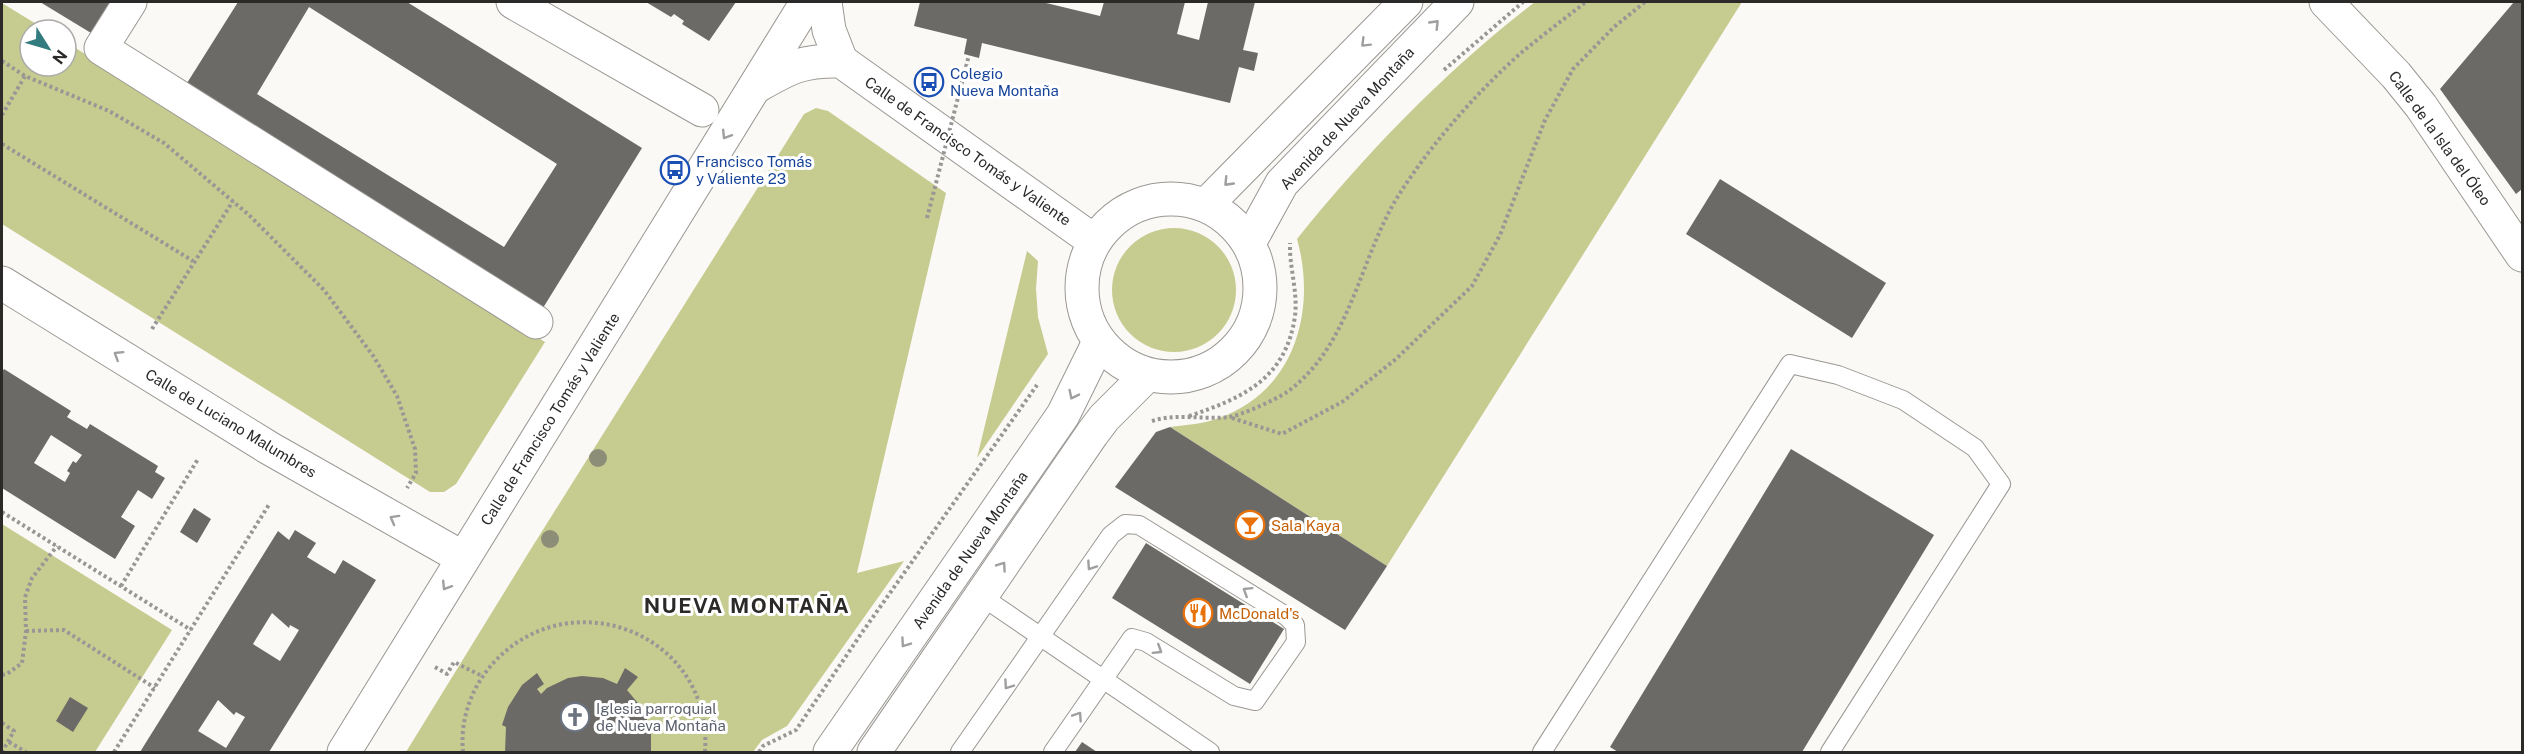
<svg xmlns="http://www.w3.org/2000/svg" width="2524" height="754" font-family="'Public Sans',sans-serif">
<rect width="100%" height="100%" fill="#fbf9f5"/>
<g fill="#c6cc90">
<path d="M1535,2H1742L1387,566L1170,427C1187,425 1203,424 1219,418C1295,391 1317,310 1297,239C1364,155 1449,67 1535,2Z"/>
<path d="M2,3L46,30H30V66H66V42L545,342L456,484L444,492H430L2,224Z"/>
<path d="M816,108L828,111L946,193L857,573L904,561L787,726L762,740L753,752H406L529,552L804,114Z"/>
<circle cx="1174" cy="290" r="62"/>
<path d="M1027,251L1038,261L1036,289L1038,317L1048,354L977,458Z"/>
<path d="M2,524L172,630L95,752H2Z"/>
</g>
<g fill="#6c6a67" fill-rule="evenodd">
<path d="M40,2H120L96,36Z"/>
<path d="M238,2H407L642,148L538,316L182,91ZM309,7L557,164L504,247L257,94Z"/>
<path d="M646,2H736L709,41L682,24L684,21L674,14L671,17Z"/>
<path d="M920,2H1042L1100,16L1104,2H1185L1177,34L1199,40L1208,2H1255L1243,50L1258,53L1254,71L1239,67L1230,103L982,43L979,58L964,54L967,39L914,26Z"/>
<path d="M2514,2H2522V189L2516,194L2440,89Z"/>
<path d="M1720,179L1886,283L1852,338L1686,234Z"/>
<path d="M4,369L71,411L67,417L87,429L90,424L158,466L155,472L165,478L152,499L138,490L121,517L135,526L115,559L2,488V372ZM51,435L82,455L76,463L73,461L67,471L70,473L65,482L34,463Z"/>
<path d="M1170,427L1387,566L1345,630L1115,487L1156,432Z"/>
<path d="M1791,449L1934,535L1802,752H1618L1610,747Z"/>
<path d="M194,508L211,519L197,543L180,532Z"/>
<path d="M295,530L316,543L307,557L335,574L343,560L376,580L269,752H140L278,531L289,540ZM272,613L289,628L290,625L299,630L280,661L253,644ZM218,700L234,715L236,712L245,717L226,748L198,731Z"/>
<path d="M1146,543L1284,629L1250,684L1112,598Z"/>
<path d="M625,668L638,677L627,690L642,708L651,729V752H505L506,727L502,725L508,707L522,685L537,673L544,684L537,689L541,694L547,688L568,678L582,676L603,678L617,684Z"/>
<path d="M70,697L88,708L73,732L56,721Z"/>
<path d="M1082,742L1097,752H1075Z"/>
</g>
<g fill="none" stroke-linecap="round" stroke-linejoin="round">
<g stroke="#9a9794" stroke-width="20">
<g id="lane">
<path d="M981,596L1210,752"/>
<path d="M960,752L1111,535L1125,524L1139,525L1286,616L1295,625L1296,642L1255,701L1234,696L1146,642L1132,638L1053,752"/>
<path d="M1542,752L1790,364L1838,375L1903,400L1975,448L2001,484L1830,752"/>
</g>
</g>
<g stroke="#9a9794" stroke-width="35">
<g id="street">
<path d="M130,2L101,48L536,322"/>
<path d="M513,2L702,110"/>
<path d="M825,2L829,30L841,61"/>
<path d="M2326,2L2396,75L2421,106L2522,255"/>
<path d="M757,86C790,67 803,60 841,61L1094,241"/>
<path d="M2,283L269,448L463,558"/>
<path d="M344,752L807,2"/>
</g>
</g>
<g stroke="#9a9794" stroke-width="35">
<g id="secondary">
<circle cx="1171" cy="288" r="89"/>
<path d="M1206,205L1406,2"/>
<path d="M1249,243L1282,183L1457,2"/>
<path d="M830,752L1063,415L1099,342"/>
<path d="M874,752L1092,434L1104,418L1147,375"/>
</g>
</g>
<g stroke="#999795" stroke-width="4" stroke-dasharray="3 3" stroke-linecap="butt">
<path d="M2,61L25,76L109,111L164,143L249,215L324,290L374,357L397,396L415,449L416,473L407,488"/>
<path d="M1444,70L1523,2"/>
<path d="M2,115L25,76"/>
<path d="M2,144L193,261"/>
<path d="M152,329L233,201"/>
<path d="M1189,416C1243,398 1286,379 1295,316C1298,291 1289,266 1290,243"/>
<path d="M1232,418L1282,434L1342,402L1396,359L1472,286L1500,235L1545,120L1573,69L1614,27L1645,2"/>
<path d="M1152,421C1176,413 1203,420 1229,417C1240,416 1277,399 1287,392C1352,345 1359,257 1400,193C1432,143 1478,91 1522,52C1543,35 1565,18 1586,2"/>
<path d="M2,512L191,630"/>
<path d="M121,586L198,459"/>
<path d="M26,631L64,630L155,688"/>
<path d="M435,667L447,674L454,662L482,676"/>
<path d="M2,675L7,674L22,663L26,631L25,597L32,578L57,546"/>
<path d="M2,723L14,731L2,752"/>
<path d="M9,742L26,752"/>
<path d="M114,752L270,503"/>
<path d="M463,752C460,722 470,691 489,668C565,576 714,632 705,752"/>
<path d="M759,752L763,746L796,730L861,634L1037,385"/>
</g>
<use href="#lane" stroke="#fff" stroke-width="18"/>
<use href="#street" stroke="#fff" stroke-width="33"/>
<use href="#secondary" stroke="#fff" stroke-width="33"/>
<path stroke="#999795" stroke-width="4" stroke-dasharray="3 3" stroke-linecap="butt" d="M927,218L969,55"/>
</g>
<g fill="#8d8e78">
<circle cx="598" cy="458" r="9"/>
<circle cx="550" cy="539" r="9"/>
</g>
<defs><path id="oneway-chevron" d="M-2-3.5L2.5 0L-2 3.5" fill="none" stroke-width="1.6" stroke-linecap="round" stroke-linejoin="round" transform="scale(1.5)"/></defs>
<g stroke="#a09f9f">
<use href="#oneway-chevron" transform="translate(1435 24) rotate(-46)"/>
<use href="#oneway-chevron" transform="translate(1365 43) rotate(135)"/>
<use href="#oneway-chevron" transform="translate(726 135) rotate(122)"/>
<use href="#oneway-chevron" transform="translate(1228 182) rotate(134)"/>
<use href="#oneway-chevron" transform="translate(118 355) rotate(-148)"/>
<use href="#oneway-chevron" transform="translate(1073 395) rotate(116)"/>
<use href="#oneway-chevron" transform="translate(394 519) rotate(-151)"/>
<use href="#oneway-chevron" transform="translate(1002 566) rotate(-55)"/>
<use href="#oneway-chevron" transform="translate(1091 566) rotate(124)"/>
<use href="#oneway-chevron" transform="translate(446 586) rotate(122)"/>
<use href="#oneway-chevron" transform="translate(1247 591) rotate(-148)"/>
<use href="#oneway-chevron" transform="translate(905 643) rotate(125)"/>
<use href="#oneway-chevron" transform="translate(1158 650) rotate(32)"/>
<use href="#oneway-chevron" transform="translate(1008 685) rotate(125)"/>
<use href="#oneway-chevron" transform="translate(1078 716) rotate(-56)"/>
</g>
<defs>
<g id="bus-ring" transform="scale(1.5)"><circle r="9.5" fill="#fff" stroke="#1a4fb4" stroke-width="1.5"/><path d="M-5-6H5V4H4V6H2V4H-2V6H-4V4H-5ZM-3.5-4V0h7V-4ZM-3.5 1.2v1.5H-2V1.2ZM2 1.2v1.5H3.5V1.2Z" fill="#1a4fb4"/></g>
<g id="bar-ring" transform="scale(1.5)"><circle r="9.5" fill="#fff" stroke="#e8710a" stroke-width="1.5"/><path d="M-6-5H6L.8 .8V4.5H3.5V6h-7V4.5H-.8V.8Z" fill="#e8710a"/></g>
<g id="restaurant-ring" transform="scale(1.5)"><circle r="9.5" fill="#fff" stroke="#e8710a" stroke-width="1.5"/><path d="M-5-6h1v4h1v-4h1v4h1v-4h1v5L-1.5 .5V6h-2V.5L-5-1ZM5-6V6H3V1.5H1.5Q1.5-4 5-6Z" fill="#e8710a"/></g>
<g id="church-ring" transform="scale(1.5)"><circle r="9.5" fill="#fff" stroke="#6b7280" stroke-width="1.5"/><path d="M-1.2-6h2.4v3.5h3.3v2.4h-3.3V6h-2.4V-.1h-3.3v-2.4h3.3Z" fill="#6b7280"/></g>
</defs>
<g fill-rule="evenodd">
<use href="#bus-ring" x="929" y="82"/>
<use href="#bus-ring" x="675" y="170"/>
<use href="#bar-ring" x="1250" y="525"/>
<use href="#restaurant-ring" x="1198" y="613"/>
<use href="#church-ring" x="575" y="717"/>
</g>
<g text-anchor="middle" dominant-baseline="central" stroke-width="6" stroke-linejoin="round" paint-order="stroke">
<g font-size="15" fill="#164399" stroke="#fff" text-anchor="start">
<text x="950" y="73">Colegio<tspan x="950" dy="17">Nueva Montaña</tspan></text>
<text x="696" y="161">Francisco Tomás<tspan x="696" dy="17">y Valiente 23</tspan></text>
</g>
<g font-size="15" fill="#2b2a29" stroke="#fff">
<text transform="translate(1347 118) rotate(-47)">Avenida de Nueva Montaña</text>
<text transform="translate(2440 138) rotate(54)">Calle de la Isla del Óleo</text>
<text transform="translate(968 151) rotate(35)">Calle de Francisco Tomás y Valiente</text>
<text transform="translate(550 419) rotate(-58)">Calle de Francisco Tomás y Valiente</text>
<text transform="translate(231 423) rotate(31)">Calle de Luciano Malumbres</text>
<text transform="translate(970 550) rotate(-55)">Avenida de Nueva Montaña</text>
</g>
<g font-size="15" fill="#c56008" stroke="#fff" text-anchor="start">
<text x="1271" y="525">Sala Kaya</text>
<text x="1219" y="613">McDonald's</text>
</g>
<g font-size="15" fill="#5b616d" stroke="#fff" text-anchor="start">
<text x="596" y="708">Iglesia parroquial<tspan x="596" dy="17">de Nueva Montaña</tspan></text>
</g>
<g font-size="21" font-weight="bold" letter-spacing="1.5" fill="#2b2a29" stroke="#fff">
<text x="747" y="605">NUEVA MONTAÑA</text>
</g>
</g>
<rect width="2524" height="754" fill="none" stroke="#2b2a29" stroke-width="6"/>
<g transform="translate(48 48) rotate(127)"><circle r="28" fill="#ffffff" stroke="#aaaaa9" stroke-width="1.5"/>
<path d="M0-4.5L10 22L0 15L-10 22Z" fill="#327b7e"/>
<text y="-9" font-size="16" font-weight="bold" text-anchor="middle" fill="#2b2a29">N</text>
</g>
</svg>
